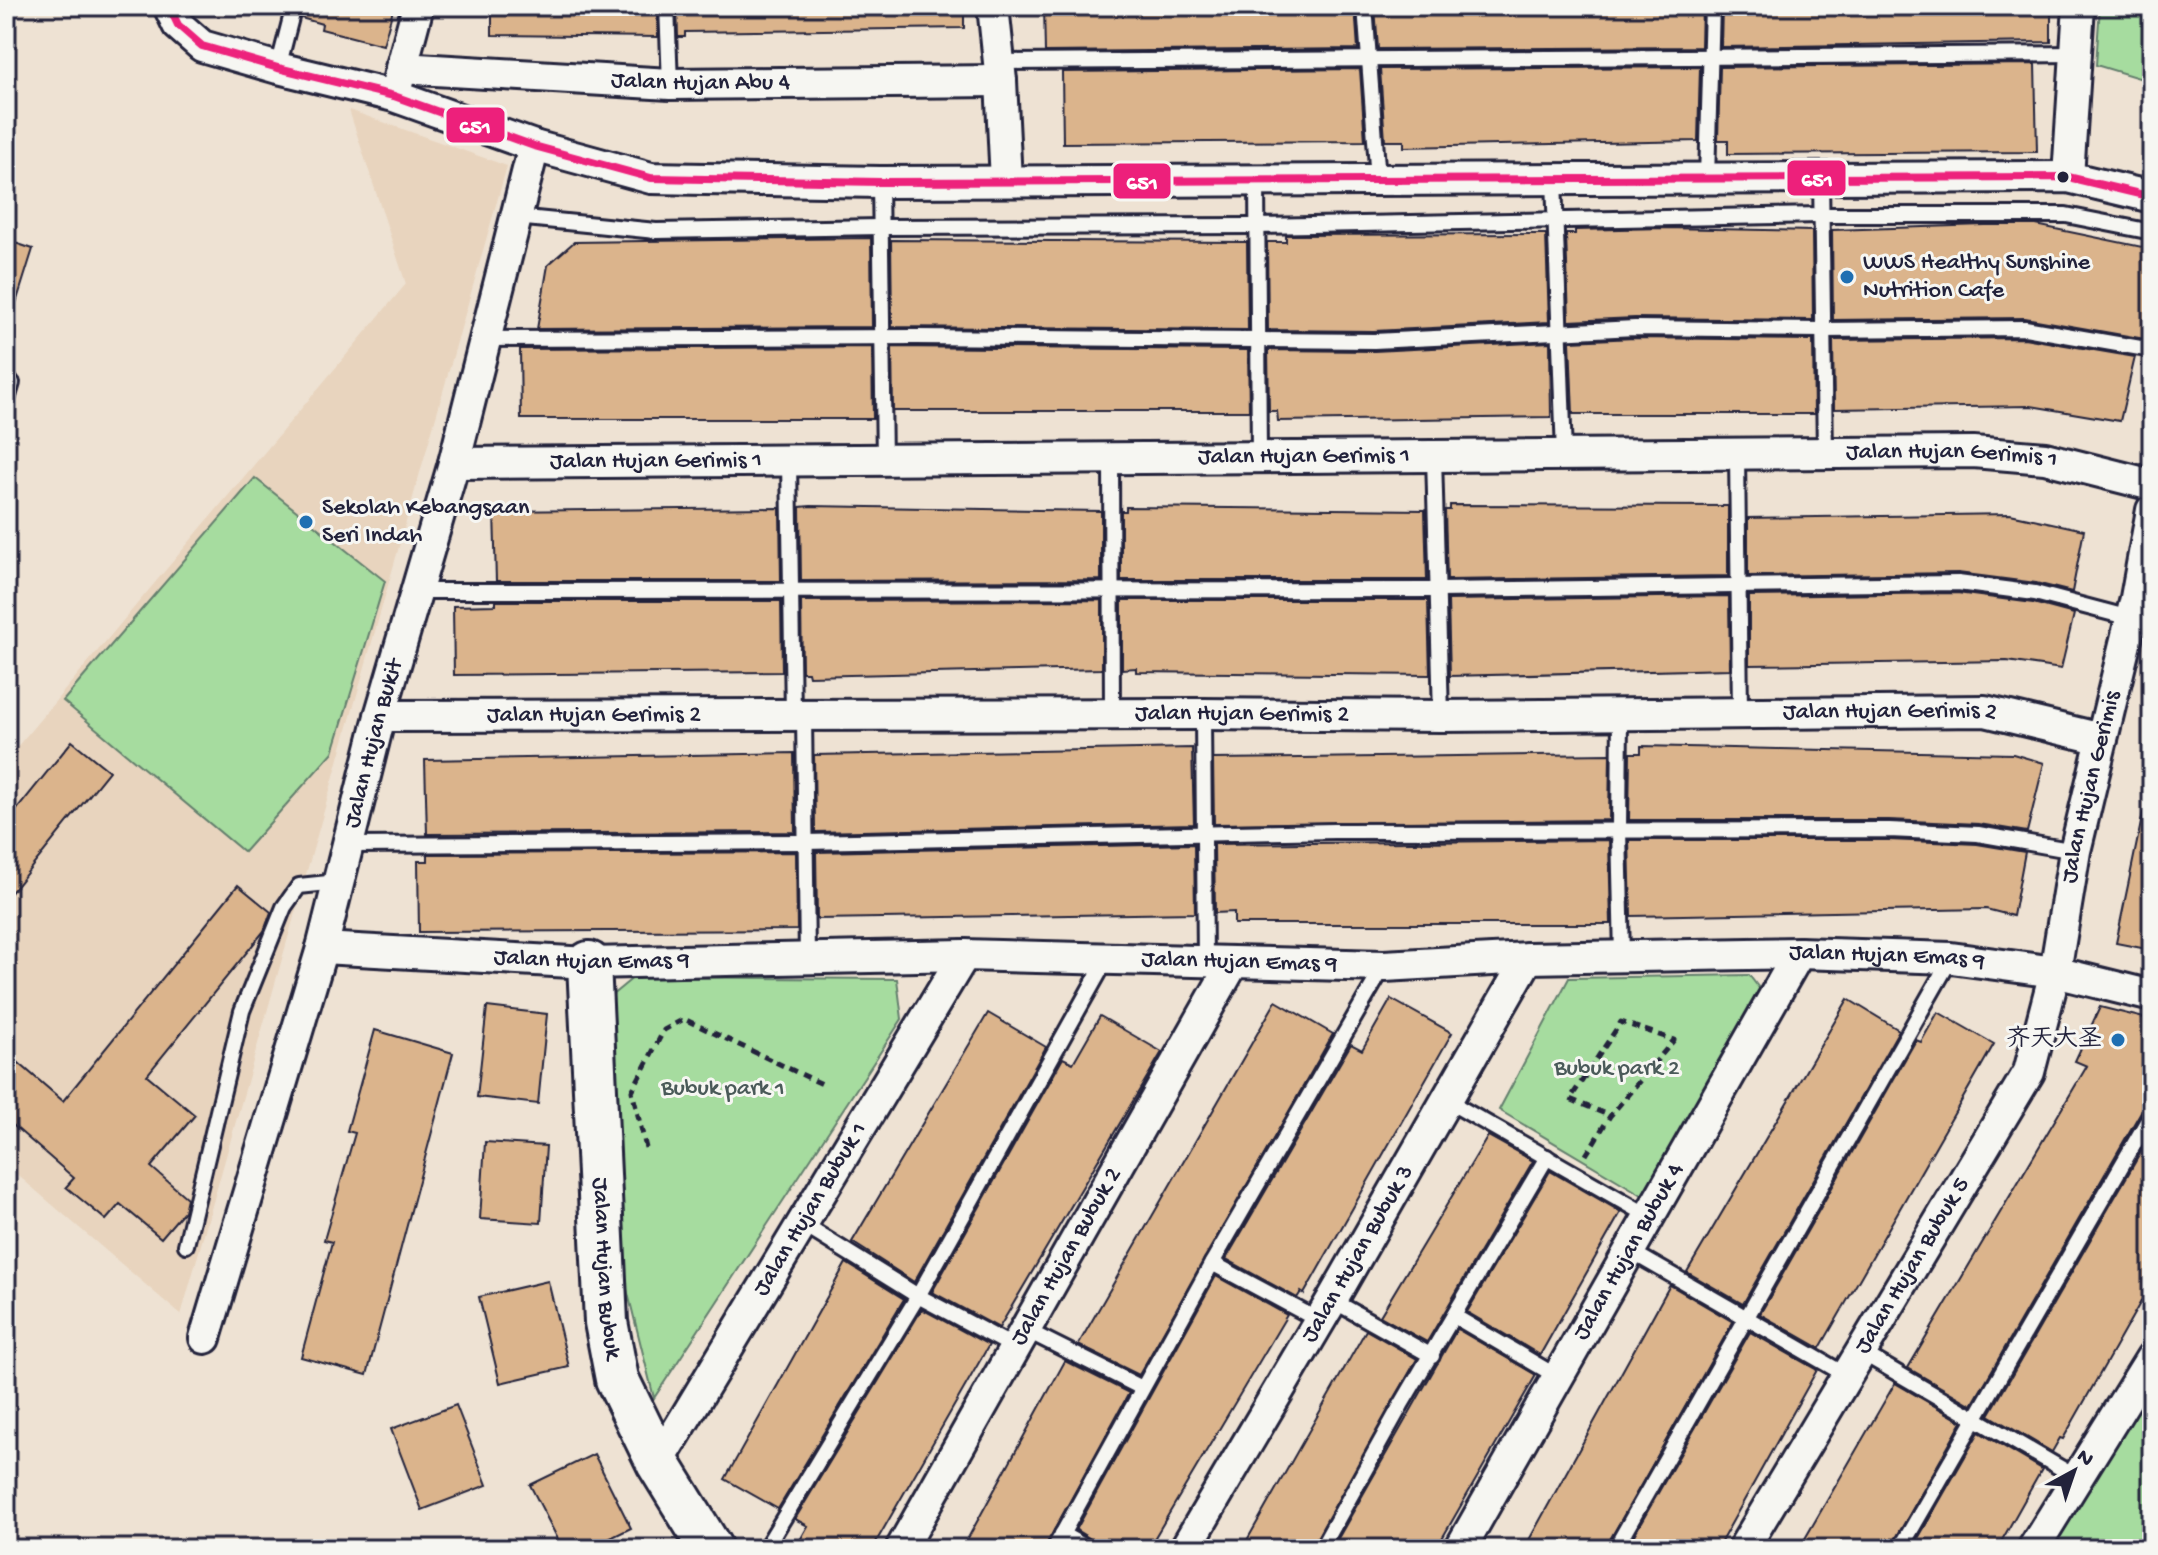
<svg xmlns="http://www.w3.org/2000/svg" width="2158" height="1555" font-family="'Gochi Hand','LXGW WenKai TC',sans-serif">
<rect width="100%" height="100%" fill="#eee2d3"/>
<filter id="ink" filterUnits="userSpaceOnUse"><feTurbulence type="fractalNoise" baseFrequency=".0125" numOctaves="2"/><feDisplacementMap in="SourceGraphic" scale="16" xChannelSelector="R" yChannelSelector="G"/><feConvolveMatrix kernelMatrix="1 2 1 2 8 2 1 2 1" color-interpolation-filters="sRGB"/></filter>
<g filter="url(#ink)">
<path fill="#e8d4be" d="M349,110L507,166L181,1315L6,1165V760L406,284Z"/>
<g fill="#a6dc9f" stroke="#647f6d" stroke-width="2">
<path d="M2100,6H2152V82L2096,65Z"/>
<path d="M255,478L385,581L333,752L244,852L63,701Z"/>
<path d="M1749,975L1762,992L1642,1195L1499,1110L1569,978Z"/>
<path d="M634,977L897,979L902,1019L654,1398L614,1237L611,996Z"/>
<path d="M2152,1373V1549H2052Z"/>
</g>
<g fill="#dbb48c" stroke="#22223b" stroke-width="2">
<path d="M304,6H394L383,45L321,29L322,24L301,18Z"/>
<path d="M492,6H657L658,37L492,35Z"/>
<path d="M677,6H964V28L685,32V37H678Z"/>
<path d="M1044,6H1355L1358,49L1045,52Z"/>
<path d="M1375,6H1702L1701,47L1378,49Z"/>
<path d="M1722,6H2051V42L1721,47Z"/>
<path d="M2035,64L2037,152L1728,154V140H1718L1720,67Z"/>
<path d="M1700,67L1698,141L1404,147V141H1385L1380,69Z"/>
<path d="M1360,69L1365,141L1063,143L1062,72Z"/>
<path d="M1985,225H2036L2152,249V303L2145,339L2025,318L1833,320L1832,230Z"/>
<path d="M1665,228L1812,231L1813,320L1635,318L1569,321L1566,234H1575V230Z"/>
<path d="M1546,234L1549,322L1374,331L1268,330L1267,242H1286V235Z"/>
<path d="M871,238L872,327L537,329L548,265L574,242Z"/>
<path d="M6,240L33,249L11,319H6Z"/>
<path d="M891,240L1247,242L1248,330L892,327Z"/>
<path d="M1635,338L1813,340L1814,414H1573L1570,341Z"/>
<path d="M2024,338L2135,357L2120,421L2031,406L1834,409L1833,340Z"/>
<path d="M1550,342L1551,417L1278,421L1277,411H1269L1268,350L1374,351Z"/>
<path d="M872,347L873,419H521L520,349Z"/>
<path d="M892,347L1248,350L1249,411H893Z"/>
<path d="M1450,505L1728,506V576L1447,580L1445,510H1450Z"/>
<path d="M811,506L1101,511V580L801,581L800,507Z"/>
<path d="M1126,507L1425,510L1427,580H1121V511H1126Z"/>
<path d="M780,508L781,581H496L494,511Z"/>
<path d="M2010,514L2084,530L2072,592L2036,583L1958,573L1748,576V518Z"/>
<path d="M1957,593L2033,603L2074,614L2061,669L2007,661L1749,665V596Z"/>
<path d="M1729,596L1730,669L1450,676L1448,600Z"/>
<path d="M1102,600V669L809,676L808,672H802L801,601Z"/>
<path d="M1122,600H1428L1430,675L1136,672V668L1122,669Z"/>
<path d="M496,601H781L782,672L454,675L453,606L496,605Z"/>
<path d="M72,741L109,771L6,899V823Z"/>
<path d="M1641,746L2013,754L2044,763L2027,832L1979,824L1889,820H1629L1630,753H1641Z"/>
<path d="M1192,748L1194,824L815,832L814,755Z"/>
<path d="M794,753L795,832L427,834L425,760Z"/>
<path d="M1610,754L1609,820L1214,824L1213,759Z"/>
<path d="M2143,813L2152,814V950L2116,943Z"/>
<path d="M1609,840L1611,924H1234V912L1215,913L1214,844Z"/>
<path d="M1629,840H1889L1977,844L2025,852L2013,916L1986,909L1631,916Z"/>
<path d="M1194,844L1195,913L817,919L816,852Z"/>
<path d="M796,852L797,930L419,932L418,861H428V854Z"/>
<path d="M238,885L271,912L264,931L147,1075L195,1115L151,1167L187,1198L184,1211L161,1238L120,1204L106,1220L66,1187L74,1178L6,1119V1052L63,1101Z"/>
<path d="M1391,999L1452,1033L1304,1294L1301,1292L1297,1298L1226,1259L1351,1044L1362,1050Z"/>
<path d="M1848,999L1899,1030L1743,1304L1687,1272Z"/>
<path d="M1276,1001L1333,1034L1139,1375L1078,1345Z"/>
<path d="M487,1007L547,1014L538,1104L477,1097Z"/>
<path d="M2100,1007L2152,1020V1103L2143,1108L1972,1405L1908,1368L2087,1066L2075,1061Z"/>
<path d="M1938,1012L1994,1044L1820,1348L1760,1314L1916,1040L1921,1042Z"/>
<path d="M988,1013L1046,1047L914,1282L852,1242Z"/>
<path d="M1100,1016L1162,1052L999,1328L932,1292L1063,1058L1073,1063Z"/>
<path d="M375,1030L453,1053L367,1375L301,1357L332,1242L324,1240L355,1133L347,1131Z"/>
<path d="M2152,1133V1282L2063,1439L2060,1438L2052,1452L1989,1415Z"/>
<path d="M1488,1136L1533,1161L1427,1342L1380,1316Z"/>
<path d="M485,1142L546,1146L541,1223L480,1219Z"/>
<path d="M1550,1171L1621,1212L1540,1355L1467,1312Z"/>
<path d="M846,1263L904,1299L778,1509L725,1479Z"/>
<path d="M1216,1276L1287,1315L1148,1549H1099L1094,1541L1076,1530Z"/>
<path d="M548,1281L569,1367L500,1383L479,1297Z"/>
<path d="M1670,1285L1733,1322L1605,1549H1524Z"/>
<path d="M922,1309L989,1345L872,1549H795L808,1526L795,1519Z"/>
<path d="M1457,1329L1536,1375L1436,1549H1332Z"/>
<path d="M1366,1330L1417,1359L1311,1549H1242Z"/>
<path d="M1750,1332L1817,1370L1717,1549H1626Z"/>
<path d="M1065,1361L1129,1393L1044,1549H962Z"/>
<path d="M1895,1383L1962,1422L1890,1549H1799Z"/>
<path d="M456,1405L487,1485L422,1510L391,1429Z"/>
<path d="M1979,1432L2042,1469L1997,1549H1912Z"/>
<path d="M594,1454L631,1528L588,1549H563L530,1485Z"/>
</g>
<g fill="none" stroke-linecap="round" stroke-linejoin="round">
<g stroke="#22223b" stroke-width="20">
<g id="lane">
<path d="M667,6L670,84"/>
<path d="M1365,6L1378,180"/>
<path d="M999,62L2077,54"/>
<path d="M278,68L294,6"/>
<path d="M1821,177L1825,453"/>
<path d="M1707,178L1712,6"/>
<path d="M1554,179L1564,455"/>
<path d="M1257,180L1259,458"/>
<path d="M880,182L884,460"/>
<path d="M516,217L656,231L880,227L1257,226L1821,215H2066L2152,232"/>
<path d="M485,339L916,337L1374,341L1635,328L1822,330L2025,328L2152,350"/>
<path d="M6,403L12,383"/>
<path d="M1737,454L1740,712"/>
<path d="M1434,456L1441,716"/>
<path d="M1111,459L1112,714"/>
<path d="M789,461L793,715"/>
<path d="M417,591L1438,590L1958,583L2035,593L2130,618"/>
<path d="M1203,714L1205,962"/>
<path d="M1620,714L1619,830L1622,956"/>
<path d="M804,715L807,959"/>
<path d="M348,845L805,842L1334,831L1889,830L1978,834L2075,851"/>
<path d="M1446,1100L1649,1216"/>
<path d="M802,1224L918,1296L1014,1347"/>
<path d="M186,1245L242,1011L284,907L299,886L338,882"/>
<path d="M1630,1251L1846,1375"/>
<path d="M1212,1263L1320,1321"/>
<path d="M1332,1300L1432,1356"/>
<path d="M1454,1316L1558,1377"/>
<path d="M1024,1329L1142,1388"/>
<path d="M1861,1352L2076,1477"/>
<path d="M1062,1534L1089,1549"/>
<path d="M765,1549L918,1296L1106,960"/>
<path d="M1054,1549L1212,1263L1384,966"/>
<path d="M1321,1549L1401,1405L1547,1157"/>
<path d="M1615,1549L1951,958"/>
<path d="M1900,1549L2152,1113"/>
</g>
</g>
<g stroke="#22223b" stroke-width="36">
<g id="street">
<path d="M169,6L178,25L202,46L278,68L394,96L534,146L651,178L880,182L2068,177L2152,197"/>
<path d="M993,6L1001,81L1006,181"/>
<path id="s1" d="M401,68L670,84L1001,81"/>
<path d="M397,85L418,6"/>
<path d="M2068,177L2079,6"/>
<path id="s2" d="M454,463L1973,452L2045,458L2152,485"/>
<path id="s3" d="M380,716L1203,714L1441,716L1985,711L2102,739"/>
<path id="s4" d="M322,948L589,963L964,955L1384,966L1528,958L1799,953L1951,958L2055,972L2152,996"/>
<path id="s5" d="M205,1338L322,948L380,716L454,463L534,146"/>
<path id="s6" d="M658,1463L964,955"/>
<path id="s7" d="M901,1549L1233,963"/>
<path id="s8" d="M1185,1549L1332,1300L1528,958"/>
<path id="s9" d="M1460,1549L1799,953"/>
<path id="s10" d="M1743,1549L2029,1072L2055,972L2075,851L2136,598L2152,510"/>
<path d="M2033,1549L2152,1357"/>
</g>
</g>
<g stroke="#22223b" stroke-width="48">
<g id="secondary">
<path id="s11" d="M589,963L606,1322L617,1379L658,1463L711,1549"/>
</g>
</g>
<g stroke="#22223b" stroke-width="5" stroke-dasharray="8 6" stroke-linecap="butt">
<path d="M646,1148L632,1091L664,1030L684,1019L822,1084"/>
<path d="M1586,1155L1610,1116L1674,1040L1621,1022L1570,1099L1610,1116"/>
</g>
<use href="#lane" stroke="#f6f6f2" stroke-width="14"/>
<use href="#street" stroke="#f6f6f2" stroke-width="30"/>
<use href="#secondary" stroke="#f6f6f2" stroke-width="42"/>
<g stroke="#f6f6f2" stroke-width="14">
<path id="bus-1" d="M169,6L178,25L202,46L278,68L394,96L534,146L651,178L880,182L2068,177L2152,197"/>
</g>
<use href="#bus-1" stroke="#ed207b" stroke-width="8"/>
</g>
</g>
<circle fill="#22223b" stroke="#f6f6f2" stroke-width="3" cx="2063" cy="177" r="7"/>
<g fill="#1f6fb2" stroke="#f6f6f2" stroke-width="3">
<circle cx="1847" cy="277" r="8"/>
<circle cx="306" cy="522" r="8"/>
<circle cx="2118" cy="1040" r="8"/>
</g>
<g text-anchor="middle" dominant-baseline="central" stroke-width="6" stroke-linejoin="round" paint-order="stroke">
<g font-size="24" fill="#22223b" stroke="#f6f6f2">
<text stroke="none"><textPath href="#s1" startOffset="300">Jalan Hujan Abu 4</textPath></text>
<text stroke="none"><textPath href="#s2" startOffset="850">Jalan Hujan Gerimis 1</textPath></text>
<text stroke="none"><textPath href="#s2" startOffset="1498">Jalan Hujan Gerimis 1</textPath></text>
<text stroke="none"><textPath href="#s2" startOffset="202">Jalan Hujan Gerimis 1</textPath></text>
<text stroke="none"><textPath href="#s3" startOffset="862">Jalan Hujan Gerimis 2</textPath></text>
<text stroke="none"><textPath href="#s3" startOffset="1510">Jalan Hujan Gerimis 2</textPath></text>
<text stroke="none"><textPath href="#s3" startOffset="214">Jalan Hujan Gerimis 2</textPath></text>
<text stroke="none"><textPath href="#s5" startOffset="618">Jalan Hujan Bukit</textPath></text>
<text stroke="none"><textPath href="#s10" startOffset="848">Jalan Hujan Gerimis</textPath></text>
<text stroke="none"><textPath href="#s4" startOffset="270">Jalan Hujan Emas 9</textPath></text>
<text stroke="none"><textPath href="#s4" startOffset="1566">Jalan Hujan Emas 9</textPath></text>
<text stroke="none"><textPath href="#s4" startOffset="918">Jalan Hujan Emas 9</textPath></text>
<text stroke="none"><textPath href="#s6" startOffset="296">Jalan Hujan Bubuk 1</textPath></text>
<text stroke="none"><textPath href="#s9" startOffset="342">Jalan Hujan Bubuk 4</textPath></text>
<text stroke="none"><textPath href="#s8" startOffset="342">Jalan Hujan Bubuk 3</textPath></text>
<text stroke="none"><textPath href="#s7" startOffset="336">Jalan Hujan Bubuk 2</textPath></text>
<text stroke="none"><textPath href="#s10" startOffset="330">Jalan Hujan Bubuk 5</textPath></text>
<text stroke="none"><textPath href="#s11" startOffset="306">Jalan Hujan Bubuk</textPath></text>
</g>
<g font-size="24" fill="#22223b" stroke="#f6f6f2" text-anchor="start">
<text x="1863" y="263">WWS Healthy Sunshine<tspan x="1863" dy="28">Nutrition Cafe</tspan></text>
<text x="322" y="508">Sekolah Kebangsaan<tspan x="322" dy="28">Seri Indah</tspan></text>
<text x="2102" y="1040" text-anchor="end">齐天大圣</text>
</g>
<g font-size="24" fill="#4a5a59" stroke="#f6f6f2">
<text x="1617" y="1069">Bubuk park 2</text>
<text x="723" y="1089">Bubuk park 1</text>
</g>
</g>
<g stroke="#f6f6f2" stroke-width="3">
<rect x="445" y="106" width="61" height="38" rx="8" fill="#ed207b"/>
<rect x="1786" y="159" width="61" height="38" rx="8" fill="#ed207b"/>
<rect x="1112" y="162" width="60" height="38" rx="8" fill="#ed207b"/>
</g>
<g font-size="22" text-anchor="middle" font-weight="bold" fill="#fff">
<text x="475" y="133">651</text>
<text x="1817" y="186">651</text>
<text x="1142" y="189">651</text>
</g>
<rect width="2158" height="1555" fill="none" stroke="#f6f6f2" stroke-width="32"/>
<rect x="16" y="16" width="2126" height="1523" fill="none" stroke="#22223b" stroke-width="3" filter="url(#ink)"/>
<g transform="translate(2074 1471) rotate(40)" stroke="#f6f6f2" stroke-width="6" paint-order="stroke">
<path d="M0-6L14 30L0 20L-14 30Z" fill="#22223b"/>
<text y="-12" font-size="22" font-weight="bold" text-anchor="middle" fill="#22223b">N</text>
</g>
</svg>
